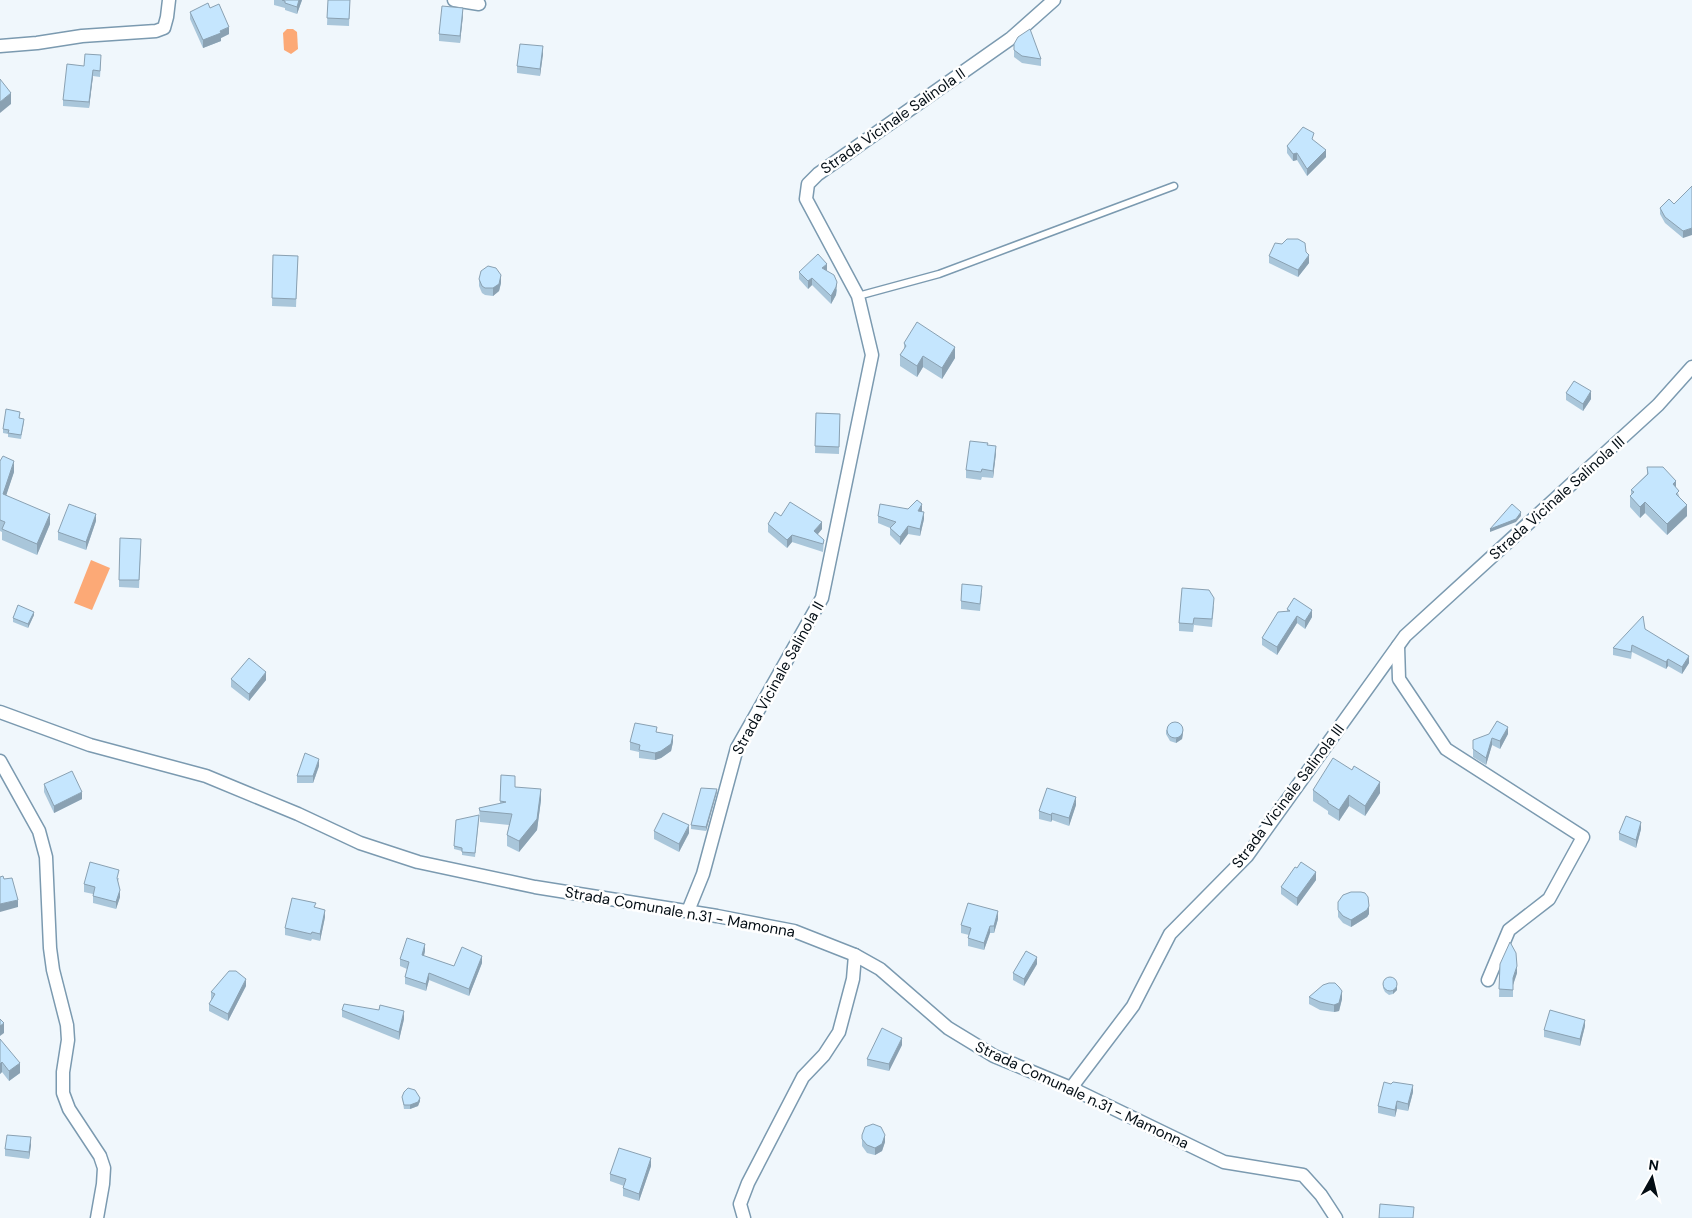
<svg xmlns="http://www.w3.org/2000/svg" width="1692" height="1218" font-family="'DM Sans',sans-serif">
<rect width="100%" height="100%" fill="#f0f7fc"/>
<g fill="#fca976">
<path d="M287,29H293L297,32L298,49L291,54L284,50L283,33Z"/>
<path d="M91,560L110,568L92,610L74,603Z"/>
</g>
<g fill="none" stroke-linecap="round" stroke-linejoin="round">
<g stroke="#7b9ab0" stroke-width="9">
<path id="service" d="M858,296L939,274L1174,186"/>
</g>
<g stroke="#7b9ab0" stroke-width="15">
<g id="minor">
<path d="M454,0L479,4"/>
<path d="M0,46L37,43L82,36L156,31L164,28L167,17L169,0"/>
<path d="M1398,646L1399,679L1446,749L1583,837L1549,899L1509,930L1488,980"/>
<path d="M0,712L90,745L206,776L298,814L360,843L418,862L535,887L717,916L794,931L855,955L880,969L948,1028L994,1056L1071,1088L1224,1162L1303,1175L1321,1195L1336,1218"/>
<path d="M0,761L39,831L46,857L50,948L53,970L67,1025L68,1040L63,1072V1093L69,1109L100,1156L104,1168L103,1184L97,1218"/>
<path d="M688,911L703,874L737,748L822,598L872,355L858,296L806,199L808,184L818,174L1010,39L1054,0"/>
<path d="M1071,1088L1133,1006L1170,934L1247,856L1405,636L1658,405L1692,367"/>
<path d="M744,1218L740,1204L748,1183L803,1077L824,1055L839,1032L853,979L855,955"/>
</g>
</g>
<use href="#service" stroke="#fff" stroke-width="6"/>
<use href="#minor" stroke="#fff" stroke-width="12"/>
</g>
<g fill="#a9c6da">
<path d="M274,0H302L297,14L285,10V8L274,5Z"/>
<path d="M328,0H350L349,26L327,25Z"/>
<path d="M210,8L229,34L221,38V41L203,48L190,19V12Z"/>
<path d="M463,15L460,43L439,41V34Z"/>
<path d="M1014,44L1041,59V66L1022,63L1014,57Z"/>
<path d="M543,54L540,76L517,73V66Z"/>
<path d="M101,62L100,77L93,76L89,108L63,106V100L84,66Z"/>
<path d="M1314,141L1326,157L1307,176L1297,160L1293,161L1287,153V146Z"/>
<path d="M1692,186L1683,238L1665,223L1660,214V208L1674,204Z"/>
<path d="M1306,252L1309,263L1298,277L1269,263V256Z"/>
<path d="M273,255L298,256L296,307L272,306Z"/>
<path d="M827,271L837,290L836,295L831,304L812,285L808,289L799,279V272Z"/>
<path d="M479,279L501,283L499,291L493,296L485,295L482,293L479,286Z"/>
<path d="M904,343L955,358L942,379L923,367L917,377L900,366V355L904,350Z"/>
<path d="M1566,393L1591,399L1583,411L1566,400Z"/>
<path d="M816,413L840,414L839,454L815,453Z"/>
<path d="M19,418L24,422L21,439L8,437V434L3,433V429Z"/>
<path d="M988,445L996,453L993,478L982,477L981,480L966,478V470Z"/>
<path d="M0,461L14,472L6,495L50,524L37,555L2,540V532L0,531Z"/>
<path d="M1647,467L1676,488L1687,516L1667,535L1645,513L1640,518L1630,507V496L1631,495V490L1647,474Z"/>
<path d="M922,511L924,519L920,536L908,534L900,545L890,535V528L878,523V516Z"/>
<path d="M781,516L822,529L817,534L824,540L823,552L792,542L787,548L768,532V524Z"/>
<path d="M96,521L86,550L58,540V532Z"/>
<path d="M141,547L139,588L119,587V580Z"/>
<path d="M982,593L980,611L961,609V601Z"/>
<path d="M1214,606L1212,627L1194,625L1193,632L1179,631V623Z"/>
<path d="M1287,609L1312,617L1305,629L1297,623L1277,655L1262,645V638L1287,611Z"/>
<path d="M34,615L28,628L13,622V618Z"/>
<path d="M1645,629L1689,663L1682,674L1668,666L1666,669L1632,652L1631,659L1613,655V648Z"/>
<path d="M231,679L266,680L249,701L231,687Z"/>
<path d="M1166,730L1183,733L1182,739L1176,743L1170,741L1166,734Z"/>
<path d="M657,732L673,742L671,751L661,758L655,760L639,758V752L630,750V742Z"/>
<path d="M1508,734L1500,749L1492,745L1486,765L1473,757V740Z"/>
<path d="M319,766L313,783H297V776Z"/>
<path d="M1352,770L1380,793L1365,816L1349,806L1339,821L1328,814V811L1313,801V790Z"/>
<path d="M501,775L515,787L541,800L537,830L519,852L507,846V835L509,825L480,822L479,808L500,804Z"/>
<path d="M44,784L82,799L54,813L44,792Z"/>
<path d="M717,792L706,831L691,829V825Z"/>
<path d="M1076,805L1069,826L1052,820L1051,822L1039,819V811Z"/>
<path d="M479,819L475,857L462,855V851L454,849V846Z"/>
<path d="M1641,829L1636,848L1619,840V833Z"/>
<path d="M654,831L689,833L679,852L654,839Z"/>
<path d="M1297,868L1316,880L1297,906L1281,894V887Z"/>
<path d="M119,878L118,881L120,897L116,909L93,903V894L84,892V884Z"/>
<path d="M316,908L325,917L320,941L312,939L311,941L285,935V928Z"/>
<path d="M1338,910L1369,914L1367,917L1351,927L1343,923L1338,917Z"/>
<path d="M998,919L994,933H990L984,950L968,946V938L969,935L961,933V925Z"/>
<path d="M425,951L424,956L454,966L482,963L469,996L429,980L426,991L405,984V977L407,969L400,966V959Z"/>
<path d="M1037,964L1024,986L1013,980V973Z"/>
<path d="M1500,964L1517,973L1513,985V997H1499Z"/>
<path d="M1383,984L1397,990L1393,994L1389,995L1385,992L1383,988Z"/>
<path d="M246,986L228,1021L209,1011V1004L212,1000L211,999V992Z"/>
<path d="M1309,997L1342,999L1339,1011L1334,1012L1320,1010L1309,1004Z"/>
<path d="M342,1010H379L404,1019L399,1040L342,1017Z"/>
<path d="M1585,1026L1580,1046L1544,1037V1030Z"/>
<path d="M0,1039L20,1073L9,1081L2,1072L0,1074Z"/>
<path d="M902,1045L889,1071L867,1066V1059Z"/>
<path d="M1413,1092L1408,1111L1397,1109L1395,1117L1378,1113V1106Z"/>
<path d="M402,1097L420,1101L418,1106L410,1109H404Z"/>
<path d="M862,1135L885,1142L882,1151L875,1155L867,1153L862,1146Z"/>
<path d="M31,1145L29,1159L5,1156V1149Z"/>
<path d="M651,1166L639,1201L623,1196V1188L624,1186L610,1181V1174Z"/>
</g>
<g fill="#8aa1b2">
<path d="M299,0H302L297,14V7Z"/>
<path d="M463,8V15L460,43V36Z"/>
<path d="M229,27V34L221,38V41L203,48V40Z"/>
<path d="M543,46V54L540,76V69Z"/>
<path d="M93,70V76L89,108V102Z"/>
<path d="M11,93V104L0,113V102Z"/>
<path d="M1326,150V157L1307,176V169Z"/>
<path d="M1297,153V160L1293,161V154Z"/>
<path d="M1692,228V235L1683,238V231Z"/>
<path d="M1309,255V263L1298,277V270Z"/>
<path d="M827,264V271L822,268Z"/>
<path d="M501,275V283L499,291L493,296V288Z"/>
<path d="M812,278V285L808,289V281Z"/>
<path d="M837,282L836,295L831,304V296Z"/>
<path d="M955,347V358L942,379V368Z"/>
<path d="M923,356V367L917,377V366Z"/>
<path d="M1591,391V399L1583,411V404Z"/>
<path d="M996,446V453L993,478V471Z"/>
<path d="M14,461V472L3,505V494Z"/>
<path d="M1676,481V492L1673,484Z"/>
<path d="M1645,502V513L1640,518V507Z"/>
<path d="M922,504V512L918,511Z"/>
<path d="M1687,505V516L1667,535V524Z"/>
<path d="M924,512V519L920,536V529Z"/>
<path d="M1521,512V516L1516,522L1490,532V529Z"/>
<path d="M50,514V524L37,555V544Z"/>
<path d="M96,514V521L86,550V542Z"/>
<path d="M822,522V529L814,539V531Z"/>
<path d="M908,526V534L900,545V537Z"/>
<path d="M792,535V542L787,548V540Z"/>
<path d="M1312,610V617L1305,629V621Z"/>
<path d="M34,612V615L28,628V624Z"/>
<path d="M1297,616V623L1277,655V647Z"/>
<path d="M1689,656V663L1682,674V667Z"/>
<path d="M1668,659V666L1666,669V662Z"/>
<path d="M266,672V680L249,701V694Z"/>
<path d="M1508,727V734L1500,749V741Z"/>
<path d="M1183,729V733L1182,739L1176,743V739Z"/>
<path d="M673,735V742L671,751L661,758L655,760V753Z"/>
<path d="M1492,738V745L1486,765V758Z"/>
<path d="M319,759V766L313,783V776Z"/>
<path d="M1380,782V793L1365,816V806Z"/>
<path d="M541,789V800L537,830L519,852V841Z"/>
<path d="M717,789V792L706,831V827Z"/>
<path d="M82,792V799L54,813V806Z"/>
<path d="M1349,795V806L1339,821V810Z"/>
<path d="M1076,797V805L1069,826V818Z"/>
<path d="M1052,813V820L1051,822V815Z"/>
<path d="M1641,822V829L1636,848V840Z"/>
<path d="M689,825V833L679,852V844Z"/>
<path d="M1316,872V880L1297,906V898Z"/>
<path d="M120,890V897L116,909V902Z"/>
<path d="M18,900V907L0,912V904Z"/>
<path d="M1369,906V914L1367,917L1351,927V920Z"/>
<path d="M325,910V917L320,941V934Z"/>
<path d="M998,911V919L994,933V926Z"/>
<path d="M990,926V933L984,950V943Z"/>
<path d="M425,944V951L422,963V955Z"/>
<path d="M482,956V963L469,996V989Z"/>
<path d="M1037,957V964L1024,986V979Z"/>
<path d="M1517,966V973L1513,985V997V978Z"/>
<path d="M429,973V980L426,991V984Z"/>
<path d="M246,979V986L228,1021V1014Z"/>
<path d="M1397,986V990L1393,994V990Z"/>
<path d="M1342,991V999L1339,1011L1334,1012V1005Z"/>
<path d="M404,1011V1019L399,1040V1032Z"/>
<path d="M1585,1020V1026L1580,1046V1039Z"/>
<path d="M4,1023V1033L0,1036V1026Z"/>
<path d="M902,1038V1045L889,1071V1064Z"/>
<path d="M2,1062V1072L0,1074V1064Z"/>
<path d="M20,1063V1073L9,1081V1071Z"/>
<path d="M1413,1085V1092L1408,1111V1104Z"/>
<path d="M420,1098V1101L418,1106L410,1109V1105Z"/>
<path d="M1397,1101V1109L1395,1117V1110Z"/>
<path d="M885,1135V1142L882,1151L875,1155V1148Z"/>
<path d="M31,1137V1145L29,1159V1152Z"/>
<path d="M651,1158V1166L639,1201V1194Z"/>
</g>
<g fill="#c5e6fe" stroke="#8aa1b2">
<path d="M282,0H299L297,7L285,3V1Z"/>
<path d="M328,0H350L349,19L327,18Z"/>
<path d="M208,3L210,8L219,4L229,27L220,31L221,33L203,40L190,12Z"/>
<path d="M442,6L463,8L460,36L439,34Z"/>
<path d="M1030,29L1041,59L1022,56L1014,50V44L1018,37Z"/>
<path d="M520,44L543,46L540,69L517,66Z"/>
<path d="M85,54L101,55L100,71L93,70L89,102L63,100L67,64L84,66Z"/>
<path d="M0,79L11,93L0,102Z"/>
<path d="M1303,127L1314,133L1312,139L1326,150L1307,169L1297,153L1293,154L1287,146Z"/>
<path d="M1692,186V228L1683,231L1665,217L1660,208L1669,199L1674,204Z"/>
<path d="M1287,239H1298L1305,243L1306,252L1309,255L1298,270L1269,256L1275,243L1282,244Z"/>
<path d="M818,254L827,264L822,268L834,275L837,282L836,287L831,296L812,278L808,281L799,272Z"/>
<path d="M273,255L298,256L296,299L272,298Z"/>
<path d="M488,266L496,268L501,275L499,284L493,288H485L482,286L479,279L481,271Z"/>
<path d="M917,322L955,347L942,368L923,356L917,366L900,355L906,346L904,343Z"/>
<path d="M1574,381L1591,391L1583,404L1566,393Z"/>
<path d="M6,409L20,412L19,418L24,419L21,435L8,433L9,430L3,429Z"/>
<path d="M816,413L840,414L839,447L815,446Z"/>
<path d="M970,441L988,443L987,445L996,446L993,471L982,469L981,472L966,470Z"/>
<path d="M3,456L14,461L3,494L50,514L37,544L2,529L5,522L0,520V461Z"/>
<path d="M1647,467H1663L1676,481L1673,484L1679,491L1676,494L1687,505L1667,524L1645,502L1640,507L1630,496L1634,492L1631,490L1648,474Z"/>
<path d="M917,500L922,504L918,511L924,512L920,529L908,526L900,537L890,528L896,522L878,516L880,504L908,509Z"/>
<path d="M790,502L822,522L814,531L824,540L823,544L792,535L787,540L768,524L775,512L781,516Z"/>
<path d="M69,504L96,514L86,542L58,532Z"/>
<path d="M1512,504L1521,512L1516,519L1490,529Z"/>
<path d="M120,538L141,539L139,580H119Z"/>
<path d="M962,584L982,586L980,604L961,601Z"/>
<path d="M1182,588L1209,590L1214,598L1212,619L1194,618L1193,624L1179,623Z"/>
<path d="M1294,598L1312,610L1305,621L1297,616L1277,647L1262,638L1278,612L1290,611L1287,609Z"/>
<path d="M18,605L34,612L28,624L13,618Z"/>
<path d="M1643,616L1645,629L1689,656L1682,667L1668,659L1666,662L1632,645L1631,652L1613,648Z"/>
<path d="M249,658L266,672L249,694L231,679Z"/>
<path d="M1497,721L1508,727L1500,741L1492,738L1486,758L1473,749V740L1489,734Z"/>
<circle cx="1175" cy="730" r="8"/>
<path d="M635,723L657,727L656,732L673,735L671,744L661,751L655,753L639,750L640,745L630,742Z"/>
<path d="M305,753L319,759L313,776H297Z"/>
<path d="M1333,758L1352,770L1354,766L1380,782L1365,806L1349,795L1339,810L1328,803V801L1313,790Z"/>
<path d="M72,771L82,792L54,806L44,784Z"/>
<path d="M501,775L515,776V787L541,789L537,819L519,841L507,835L512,814L480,811L479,808L506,802L500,801Z"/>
<path d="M701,788L717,789L706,827L691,825Z"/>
<path d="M1047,788L1076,797L1069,818L1052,813L1051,815L1039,811Z"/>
<path d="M663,813L689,825L679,844L654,831Z"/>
<path d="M479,815L475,853L462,852V848L454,846L456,820Z"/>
<path d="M1626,816L1641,822L1636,840L1619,833Z"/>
<path d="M90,862L119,870L117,878L120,890L116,902L93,896L95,887L84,884Z"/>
<path d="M1301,862L1316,872L1297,898L1281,887L1295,867L1297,868Z"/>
<path d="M3,876L4,879L12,878L18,900L0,904V877Z"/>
<path d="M1351,892H1361L1365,893L1368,897L1369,906L1367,910L1351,920L1343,916L1338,910V902L1343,895Z"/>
<path d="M292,898L316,903L314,907L325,910L320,934L312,932L311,934L285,928Z"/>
<path d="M968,903L998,911L994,926H990L984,943L968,938L971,928L961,925Z"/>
<path d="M407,938L425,944L422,955L454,966L462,947L482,956L469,989L429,973L426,984L405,977L409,962L400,959Z"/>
<path d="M1510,942L1516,953L1517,966L1513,978V990L1499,989L1500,964Z"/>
<path d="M1026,951L1037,957L1024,979L1013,973Z"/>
<path d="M229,971H236L246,979L228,1014L209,1004L215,994L211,992Z"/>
<circle cx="1390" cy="984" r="7"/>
<path d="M1329,983H1335L1339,987L1342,991L1339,1003L1334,1005L1320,1002L1309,997L1323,985Z"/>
<path d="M344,1004L379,1010L380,1005L404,1011L399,1032L342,1010Z"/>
<path d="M1550,1010L1585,1020L1580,1039L1544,1030Z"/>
<path d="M0,1019L4,1023L0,1026Z"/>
<path d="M882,1028L902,1038L889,1064L867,1059Z"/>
<path d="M0,1039L20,1063L9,1071L2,1062L0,1064Z"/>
<path d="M1384,1082L1391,1084L1393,1082L1413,1085L1408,1104L1397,1101L1395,1110L1378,1106Z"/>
<path d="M408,1088L415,1090L420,1098L418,1102L410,1105H404L402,1097L404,1092Z"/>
<path d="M873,1124L881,1127L885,1135L882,1144L875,1148L867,1145L862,1139V1135L865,1127Z"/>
<path d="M7,1135L31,1137L29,1152L5,1149Z"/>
<path d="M619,1148L651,1158L639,1194L623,1188L626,1179L610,1174Z"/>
<path d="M1380,1204L1414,1207L1413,1218H1379Z"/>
</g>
<g text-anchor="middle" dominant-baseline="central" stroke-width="5" stroke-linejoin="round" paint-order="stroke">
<g font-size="15" fill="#030d14" stroke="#fff">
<text transform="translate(893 121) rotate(-35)">Strada Vicinale Salinola II</text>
<text transform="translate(1557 498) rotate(-42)">Strada Vicinale Salinola III</text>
<text transform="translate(778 678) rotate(-61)">Strada Vicinale Salinola II</text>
<text transform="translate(1288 796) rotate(-53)">Strada Vicinale Salinola III</text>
<text transform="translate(680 912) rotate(10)">Strada Comunale n.31 - Mamonna</text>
<text transform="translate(1082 1095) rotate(25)">Strada Comunale n.31 - Mamonna</text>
</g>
</g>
<g transform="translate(1652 1178) rotate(8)" stroke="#ffffff" stroke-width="4" paint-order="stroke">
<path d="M0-4L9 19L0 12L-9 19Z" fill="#030d14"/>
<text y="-8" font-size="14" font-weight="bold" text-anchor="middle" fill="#030d14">N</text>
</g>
</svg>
